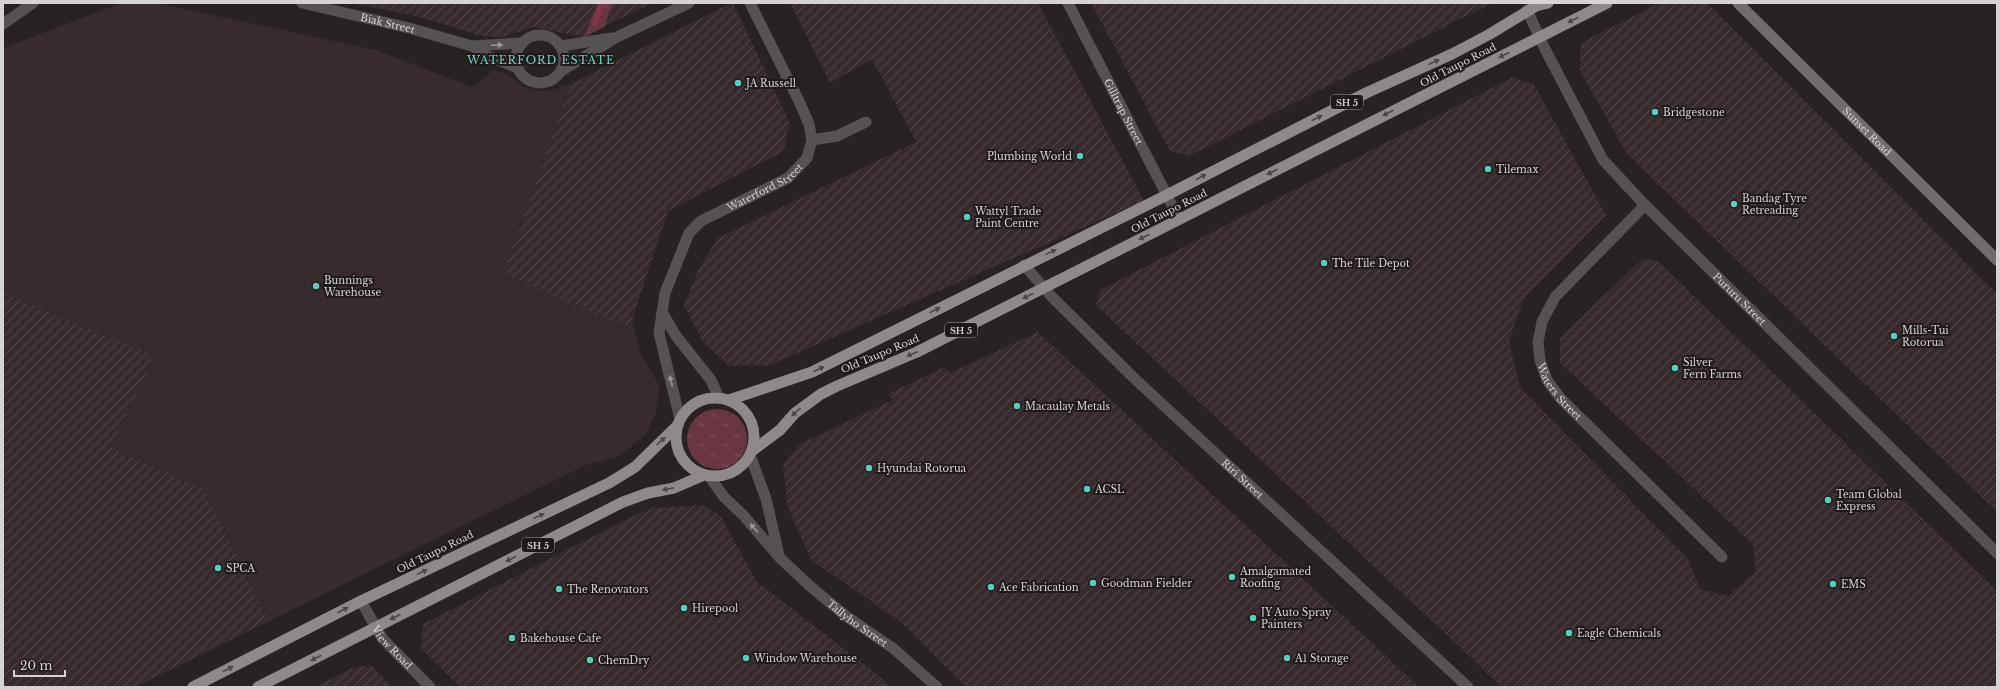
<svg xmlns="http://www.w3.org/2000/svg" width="2000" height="690" font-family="'Libre Baskerville',serif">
<defs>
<pattern id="industrial-furrows" width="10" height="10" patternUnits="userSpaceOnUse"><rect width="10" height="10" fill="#382b2d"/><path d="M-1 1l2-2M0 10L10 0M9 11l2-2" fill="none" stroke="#54494b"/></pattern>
<pattern id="grass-tufts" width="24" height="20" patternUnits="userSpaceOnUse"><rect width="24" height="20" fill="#693541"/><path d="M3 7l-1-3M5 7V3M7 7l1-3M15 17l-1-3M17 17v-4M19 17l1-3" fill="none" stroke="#7e515c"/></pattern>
</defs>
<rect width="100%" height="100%" fill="#292223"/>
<path fill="#382b2d" d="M122,3H157L376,50L472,87L494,70L508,75L522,86L544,92L571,84L503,274L626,325L632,320L640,353L659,385L656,413L645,435L620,456L586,465L269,621L204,489L112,448L152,354L3,292V48Z"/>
<g fill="url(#industrial-furrows)">
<path d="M350,3H598L584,37L534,27L499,38L478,35L417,16Z"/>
<path d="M613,3H652L604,27Z"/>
<path d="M731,3H733L789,121L784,151L668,211L632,320L626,325L613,322L503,274L571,84Z"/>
<path d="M790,3H1038L1144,201L770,365L729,366L703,342L684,305L699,268L718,238L916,142L872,59L830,83Z"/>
<path d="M1091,3H1492L1189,156L1170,151Z"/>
<path d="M1659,3H1707L1997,294V512L1627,154L1580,71L1581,43Z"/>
<path d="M1513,77L1534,85L1606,215L1524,298L1509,341L1520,387L1688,559L1700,589L1728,596L1755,572L1753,544L1560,363V338L1642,259L1658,261L1997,591V687H1502L1096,305L1100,290Z"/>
<path d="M3,292L152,354L147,373L127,412L112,448L204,489L269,621L135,687H3Z"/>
<path d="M1038,332L1419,687H966L901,622L811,560L787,505L783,464L800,444L893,400L888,394L944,367L950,373Z"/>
<path d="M703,505L720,515L757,582L878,675L890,687H460L421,648L423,624L631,517L653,508Z"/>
<path d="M371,665L392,687H315L352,668Z"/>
</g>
<g fill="url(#grass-tufts)">
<path d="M598,3H613L604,27L584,37Z"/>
<circle cx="717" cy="439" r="30"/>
</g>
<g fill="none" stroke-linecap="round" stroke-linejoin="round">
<path stroke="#83354a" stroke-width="5" d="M595,24L602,3"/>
<g stroke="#565253" stroke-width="11">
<path id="s1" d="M302,3L409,28L472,46L522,43"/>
<path id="s2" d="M1068,3L1179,219"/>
<path id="s3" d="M1527,10L1545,49L1603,160L1645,205L1997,553"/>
<path d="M3,24L33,3"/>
<circle cx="540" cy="59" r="24"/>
<path d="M472,46L487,56L518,68"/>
<path d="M561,46L611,38"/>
<path d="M561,71L617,37L689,3"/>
<path d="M812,140L837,136L866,122"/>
<path id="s4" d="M1645,205L1555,297L1542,322L1538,342L1540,360L1547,380L1561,399L1722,557"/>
<path id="s5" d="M1024,265L1052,297L1135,379L1468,687"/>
<path d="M662,312L676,336L711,380L719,398"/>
<path id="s6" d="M680,419L659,333L665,293L689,233L701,221L788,178L807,158L812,140L809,124L799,101L750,3"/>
<path d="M750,455L766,499L779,555"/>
<path id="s7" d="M709,476L724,497L743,515L780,558L811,587L846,616L894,649L937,687"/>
<path id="s8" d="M361,601L382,638L430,687"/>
</g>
<path stroke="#726c6d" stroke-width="11" id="s9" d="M1738,3L1997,260"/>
<g stroke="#90898a" stroke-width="11">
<circle cx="715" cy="437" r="39"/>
<path d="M729,400L812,372L1167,195L1366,93L1452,54L1490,34L1536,6L1548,3"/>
<path d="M752,451L780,430L795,413L821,394L837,386L917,352L1607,3"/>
<path d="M193,687L361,601L609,483L635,467L678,425"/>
<path d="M258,687L623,502L648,493L674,488L704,475"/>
</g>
</g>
<defs><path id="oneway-solid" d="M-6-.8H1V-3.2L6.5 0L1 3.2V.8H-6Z"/></defs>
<g fill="#4c4647">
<use href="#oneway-solid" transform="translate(1573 20) rotate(153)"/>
<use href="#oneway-solid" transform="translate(1504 55) rotate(153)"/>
<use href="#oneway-solid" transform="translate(1434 62) rotate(-25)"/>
<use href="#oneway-solid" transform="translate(1388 113) rotate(153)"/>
<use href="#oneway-solid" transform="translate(1317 118) rotate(-27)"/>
<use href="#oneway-solid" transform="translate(1272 172) rotate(153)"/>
<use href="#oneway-solid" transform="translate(1201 177) rotate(-28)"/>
<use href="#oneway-solid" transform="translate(1144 237) rotate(153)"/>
<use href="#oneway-solid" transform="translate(1051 252) rotate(-26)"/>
<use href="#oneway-solid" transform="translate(1028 296) rotate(153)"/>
<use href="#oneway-solid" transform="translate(935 310) rotate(-27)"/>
<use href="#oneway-solid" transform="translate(912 354) rotate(157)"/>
<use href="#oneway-solid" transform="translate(819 369) rotate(-27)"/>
<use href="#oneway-solid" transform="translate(796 412) rotate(138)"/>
<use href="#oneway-solid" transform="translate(661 441) rotate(-42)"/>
<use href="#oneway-solid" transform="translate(668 489) rotate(168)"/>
<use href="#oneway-solid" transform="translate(539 516) rotate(-25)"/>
<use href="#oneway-solid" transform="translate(511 559) rotate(153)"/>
<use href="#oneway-solid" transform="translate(422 572) rotate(-26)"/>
<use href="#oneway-solid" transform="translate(343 610) rotate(-27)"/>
<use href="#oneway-solid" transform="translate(395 617) rotate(153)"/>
<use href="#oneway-solid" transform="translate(316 658) rotate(153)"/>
<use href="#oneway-solid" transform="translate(228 669) rotate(-27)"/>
</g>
<g fill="#9d9899">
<use href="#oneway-solid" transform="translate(497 45) rotate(-3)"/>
<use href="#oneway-solid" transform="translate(671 381) rotate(-104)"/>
<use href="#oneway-solid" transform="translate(754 528) rotate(-131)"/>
</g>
<g fill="#57cec2" stroke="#1f191a" stroke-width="1.5">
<circle cx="738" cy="83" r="4"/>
<circle cx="1655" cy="112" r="4"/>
<circle cx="1080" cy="156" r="4"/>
<circle cx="1488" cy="169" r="4"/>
<circle cx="1734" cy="204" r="4"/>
<circle cx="967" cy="217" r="4"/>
<circle cx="1324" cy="263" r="4"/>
<circle cx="316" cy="286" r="4"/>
<circle cx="1894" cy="336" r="4"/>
<circle cx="1675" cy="368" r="4"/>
<circle cx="1017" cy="406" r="4"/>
<circle cx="869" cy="468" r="4"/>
<circle cx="1087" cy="489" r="4"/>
<circle cx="1828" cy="500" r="4"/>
<circle cx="218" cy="568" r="4"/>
<circle cx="1232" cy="577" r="4"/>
<circle cx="1093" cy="583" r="4"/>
<circle cx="1833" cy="584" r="4"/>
<circle cx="991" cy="587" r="4"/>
<circle cx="559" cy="589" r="4"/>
<circle cx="684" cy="608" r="4"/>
<circle cx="1253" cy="618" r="4"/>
<circle cx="1569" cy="633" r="4"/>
<circle cx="512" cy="638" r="4"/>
<circle cx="746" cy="658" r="4"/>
<circle cx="1287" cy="658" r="4"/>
<circle cx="590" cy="660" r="4"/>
</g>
<g text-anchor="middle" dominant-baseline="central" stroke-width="4" stroke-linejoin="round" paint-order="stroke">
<g fill="#1f191a" stroke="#a09a9c" stroke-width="1">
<rect x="1331" y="95" width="32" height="14" rx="3"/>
<rect x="945" y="323" width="32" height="14" rx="3"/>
<rect x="522" y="538" width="32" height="14" rx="3"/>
</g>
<g font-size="9" font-weight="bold" fill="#d7d2d3">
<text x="1347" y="102">SH 5</text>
<text x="961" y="330">SH 5</text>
<text x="538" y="545">SH 5</text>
</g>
<g font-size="10" fill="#d7d2d3" stroke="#1f191a">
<text stroke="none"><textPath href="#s1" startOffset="88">Biak Street</textPath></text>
<text transform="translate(1458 65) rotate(-27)">Old Taupo Road</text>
<text stroke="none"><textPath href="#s2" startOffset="122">Gilltrap Street</textPath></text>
<text stroke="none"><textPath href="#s9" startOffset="182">Sunset Road</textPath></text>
<text stroke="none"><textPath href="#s6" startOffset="283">Waterford Street</textPath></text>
<text transform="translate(1169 211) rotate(-27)">Old Taupo Road</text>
<text stroke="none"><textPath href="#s3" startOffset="363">Pururu Street</textPath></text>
<text transform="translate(880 354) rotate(-23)">Old Taupo Road</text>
<text stroke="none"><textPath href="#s4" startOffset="233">Waters Street</textPath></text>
<text stroke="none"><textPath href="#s5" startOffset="306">Riri Street</textPath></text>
<text transform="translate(435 552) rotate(-26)">Old Taupo Road</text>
<text stroke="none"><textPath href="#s7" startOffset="210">Tallyho Street</textPath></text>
<text stroke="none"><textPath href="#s8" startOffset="56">View Road</textPath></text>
</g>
<g font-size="10" fill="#d7d2d3" stroke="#1f191a" text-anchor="start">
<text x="746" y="83">JA Russell</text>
<text x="1663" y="112">Bridgestone</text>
<text x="1072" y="156" text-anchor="end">Plumbing World</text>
<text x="1496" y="169">Tilemax</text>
<text x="1742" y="198">Bandag Tyre<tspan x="1742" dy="12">Retreading</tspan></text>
<text x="975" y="211">Wattyl Trade<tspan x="975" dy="12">Paint Centre</tspan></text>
<text x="1332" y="263">The Tile Depot</text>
<text x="324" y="280">Bunnings<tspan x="324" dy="12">Warehouse</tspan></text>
<text x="1902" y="330">Mills-Tui<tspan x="1902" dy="12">Rotorua</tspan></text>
<text x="1683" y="362">Silver<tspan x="1683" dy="12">Fern Farms</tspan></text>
<text x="1025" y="406">Macaulay Metals</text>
<text x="877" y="468">Hyundai Rotorua</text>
<text x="1095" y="489">ACSL</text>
<text x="1836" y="494">Team Global<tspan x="1836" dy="12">Express</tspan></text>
<text x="226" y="568">SPCA</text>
<text x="1240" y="571">Amalgamated<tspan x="1240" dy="12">Roofing</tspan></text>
<text x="1101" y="583">Goodman Fielder</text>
<text x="1841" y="584">EMS</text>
<text x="999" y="587">Ace Fabrication</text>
<text x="567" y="589">The Renovators</text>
<text x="692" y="608">Hirepool</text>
<text x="1261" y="612">JY Auto Spray<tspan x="1261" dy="12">Painters</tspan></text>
<text x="1577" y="633">Eagle Chemicals</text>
<text x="520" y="638">Bakehouse Cafe</text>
<text x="754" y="658">Window Warehouse</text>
<text x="1295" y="658">A1 Storage</text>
<text x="598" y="660">ChemDry</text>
</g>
<g font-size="11" letter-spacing="1" fill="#69d3c8" stroke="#1f191a">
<text x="541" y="60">WATERFORD ESTATE</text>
</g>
</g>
<rect width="2000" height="690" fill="none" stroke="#d7d2d3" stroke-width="8"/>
<path d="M14 670v6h51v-6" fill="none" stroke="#d7d2d3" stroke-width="2"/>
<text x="20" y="670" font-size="12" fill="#d7d2d3" stroke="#1f191a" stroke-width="3" paint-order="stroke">20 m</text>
</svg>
